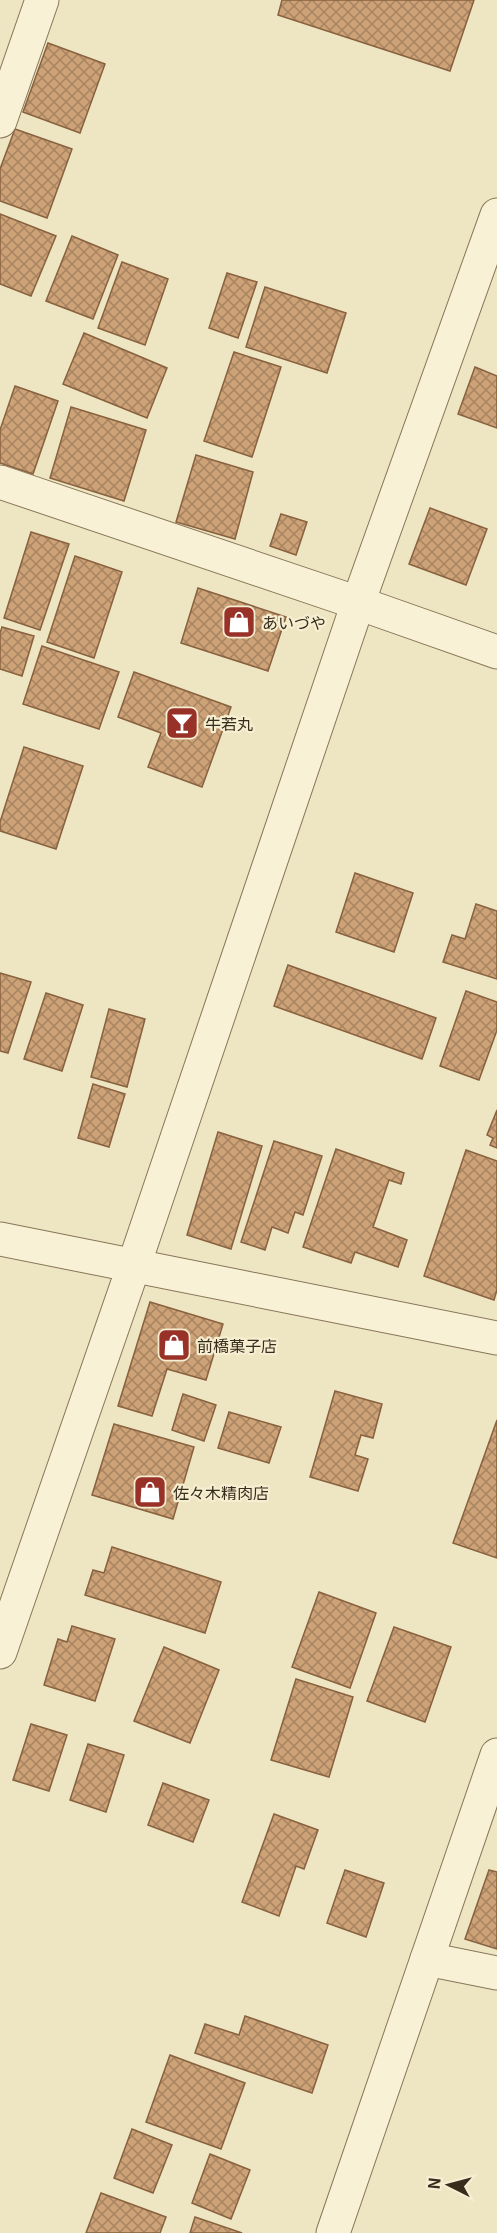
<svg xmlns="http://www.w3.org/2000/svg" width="497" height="2233" font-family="Georgia,'Noto Sans JP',serif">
<defs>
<pattern id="building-cross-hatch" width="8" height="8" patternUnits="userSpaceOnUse" patternTransform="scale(1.5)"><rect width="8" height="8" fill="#cda277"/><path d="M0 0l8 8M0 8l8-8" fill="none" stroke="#a78461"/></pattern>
</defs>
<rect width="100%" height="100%" fill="#eee5c2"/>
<g fill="url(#building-cross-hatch)" stroke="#88613e" stroke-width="1.5">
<path d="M282,0H474L450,71L278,15Z"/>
<path d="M48,43L105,64L80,133L23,112Z"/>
<path d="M15,129L72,149L47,218L0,201V169Z"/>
<path d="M0,214L56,236L31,296L0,284Z"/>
<path d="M72,236L118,255L93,319L46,301Z"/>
<path d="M122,262L168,279L145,345L98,328Z"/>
<path d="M227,273L257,282L238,338L209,328Z"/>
<path d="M265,287L346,313L327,373L246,347Z"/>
<path d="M84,333L167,368L147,418L63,384Z"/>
<path d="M234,352L281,367L252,457L204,441Z"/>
<path d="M475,367L497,376V428L458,414Z"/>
<path d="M15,386L58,401L33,474L0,463V430Z"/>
<path d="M71,407L146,430L124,501L50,478Z"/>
<path d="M196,455L253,472L235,539L176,522Z"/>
<path d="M430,508L487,529L466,585L409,564Z"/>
<path d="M281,514L307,522L296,555L270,546Z"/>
<path d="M31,532L69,544L40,630L4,618Z"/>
<path d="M75,556L122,572L94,658L47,642Z"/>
<path d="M198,588L286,617L268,671L181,643Z"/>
<path d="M2,627L34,636L22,676L0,669V633Z"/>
<path d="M42,646L119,672L99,729L23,704Z"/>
<path d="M134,672L231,707L202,787L148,767L161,733L118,717Z"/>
<path d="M24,747L83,766L56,849L0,831V822Z"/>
<path d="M355,873L413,893L394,952L336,932Z"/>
<path d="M476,904L497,911V979L443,962L452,935L465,939Z"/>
<path d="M288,965L436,1018L422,1059L274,1006Z"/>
<path d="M0,973L31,982L8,1053L0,1051Z"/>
<path d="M466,991L497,1002V1030L479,1080L440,1066Z"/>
<path d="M46,993L83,1005L62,1071L24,1059Z"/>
<path d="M109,1009L145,1019L127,1087L91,1077Z"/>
<path d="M93,1084L125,1094L109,1147L78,1138Z"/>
<path d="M497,1110V1148L490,1145L493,1138L487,1135Z"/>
<path d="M218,1132L262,1146L231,1249L187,1235Z"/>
<path d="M274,1141L322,1156L303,1215L295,1212L288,1233L272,1227L265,1250L241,1242Z"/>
<path d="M336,1149L404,1173L401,1184L389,1180L373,1227L407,1240L398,1267L355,1252L351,1263L303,1247Z"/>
<path d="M466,1150L497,1161V1290L494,1300L424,1276Z"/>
<path d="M150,1302L223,1324L206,1380L167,1369L152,1416L118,1406Z"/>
<path d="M335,1391L382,1404L373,1438L361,1435L355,1455L368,1459L358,1491L310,1477Z"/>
<path d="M183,1394L216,1405L204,1441L172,1430Z"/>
<path d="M229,1412L281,1427L269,1463L218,1448Z"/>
<path d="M497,1420V1558L453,1543Z"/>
<path d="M114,1424L194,1447L173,1519L92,1495Z"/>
<path d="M112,1547L221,1582L205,1633L85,1595L93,1570L104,1573Z"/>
<path d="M319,1592L376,1613L350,1688L292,1667Z"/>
<path d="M72,1626L115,1639L95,1701L44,1685L58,1639L67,1642Z"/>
<path d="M394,1627L451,1647L425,1722L367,1701Z"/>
<path d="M164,1647L219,1670L190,1743L134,1721Z"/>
<path d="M296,1679L353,1697L329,1777L271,1760Z"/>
<path d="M31,1724L67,1735L49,1791L13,1780Z"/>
<path d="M88,1744L124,1755L106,1812L70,1800Z"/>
<path d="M163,1783L209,1800L193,1842L148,1825Z"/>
<path d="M274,1814L318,1830L304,1869L296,1866L279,1916L242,1902Z"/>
<path d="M345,1870L384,1883L366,1937L327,1923Z"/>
<path d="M489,1870L497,1872V1949L465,1939Z"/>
<path d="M245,2016L328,2045L312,2093L195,2053L205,2024L239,2035Z"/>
<path d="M170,2055L245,2083L221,2149L146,2122Z"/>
<path d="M132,2129L172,2145L153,2193L114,2178Z"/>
<path d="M210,2154L250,2170L231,2219L192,2203Z"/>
<path d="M101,2193L166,2217L160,2233H86Z"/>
<path d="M195,2217L242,2233H190Z"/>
</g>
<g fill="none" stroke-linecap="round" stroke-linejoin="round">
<g stroke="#887659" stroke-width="35">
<g id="minor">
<path d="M0,121L42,0"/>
<path d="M0,482L358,603L497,652"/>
<path d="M427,1959L497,1973"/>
<path d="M333,2233L497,1755"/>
</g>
</g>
<g stroke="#887659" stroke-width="35">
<g id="tertiary">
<path d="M0,1239L497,1338"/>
<path d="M0,1652L134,1265L358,603L497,215"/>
</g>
</g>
<use href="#minor" stroke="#f9f1d5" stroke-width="33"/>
<use href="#tertiary" stroke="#f9f1d5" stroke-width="33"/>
</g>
<defs>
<g id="shop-square" transform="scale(1.725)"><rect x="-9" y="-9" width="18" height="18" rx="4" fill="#983128" stroke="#f6eed1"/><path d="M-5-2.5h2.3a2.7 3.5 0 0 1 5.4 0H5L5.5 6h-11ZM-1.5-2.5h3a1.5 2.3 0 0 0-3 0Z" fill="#fff"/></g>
<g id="bar-square" transform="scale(1.725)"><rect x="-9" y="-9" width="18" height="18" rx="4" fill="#983128" stroke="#f6eed1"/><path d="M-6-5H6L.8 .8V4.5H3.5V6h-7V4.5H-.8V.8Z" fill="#fff"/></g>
</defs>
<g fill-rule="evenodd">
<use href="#shop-square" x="239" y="622"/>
<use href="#bar-square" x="182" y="723"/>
<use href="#shop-square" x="174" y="1345"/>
<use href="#shop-square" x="150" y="1492"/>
</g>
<g text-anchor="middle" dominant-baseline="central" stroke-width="4.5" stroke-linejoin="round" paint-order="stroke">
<g font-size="16" fill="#382c1d" stroke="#f6eed1" text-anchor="start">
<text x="262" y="622">あいづや</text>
<text x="205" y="723">牛若丸</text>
<text x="197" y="1345">前橋菓子店</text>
<text x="173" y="1492">佐々木精肉店</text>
</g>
</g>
<g transform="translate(449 2185) rotate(276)" stroke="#f6eed1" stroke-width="4.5" paint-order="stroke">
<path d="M0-4.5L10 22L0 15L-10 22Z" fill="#382c1d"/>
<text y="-9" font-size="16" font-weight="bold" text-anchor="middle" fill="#382c1d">N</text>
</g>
</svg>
